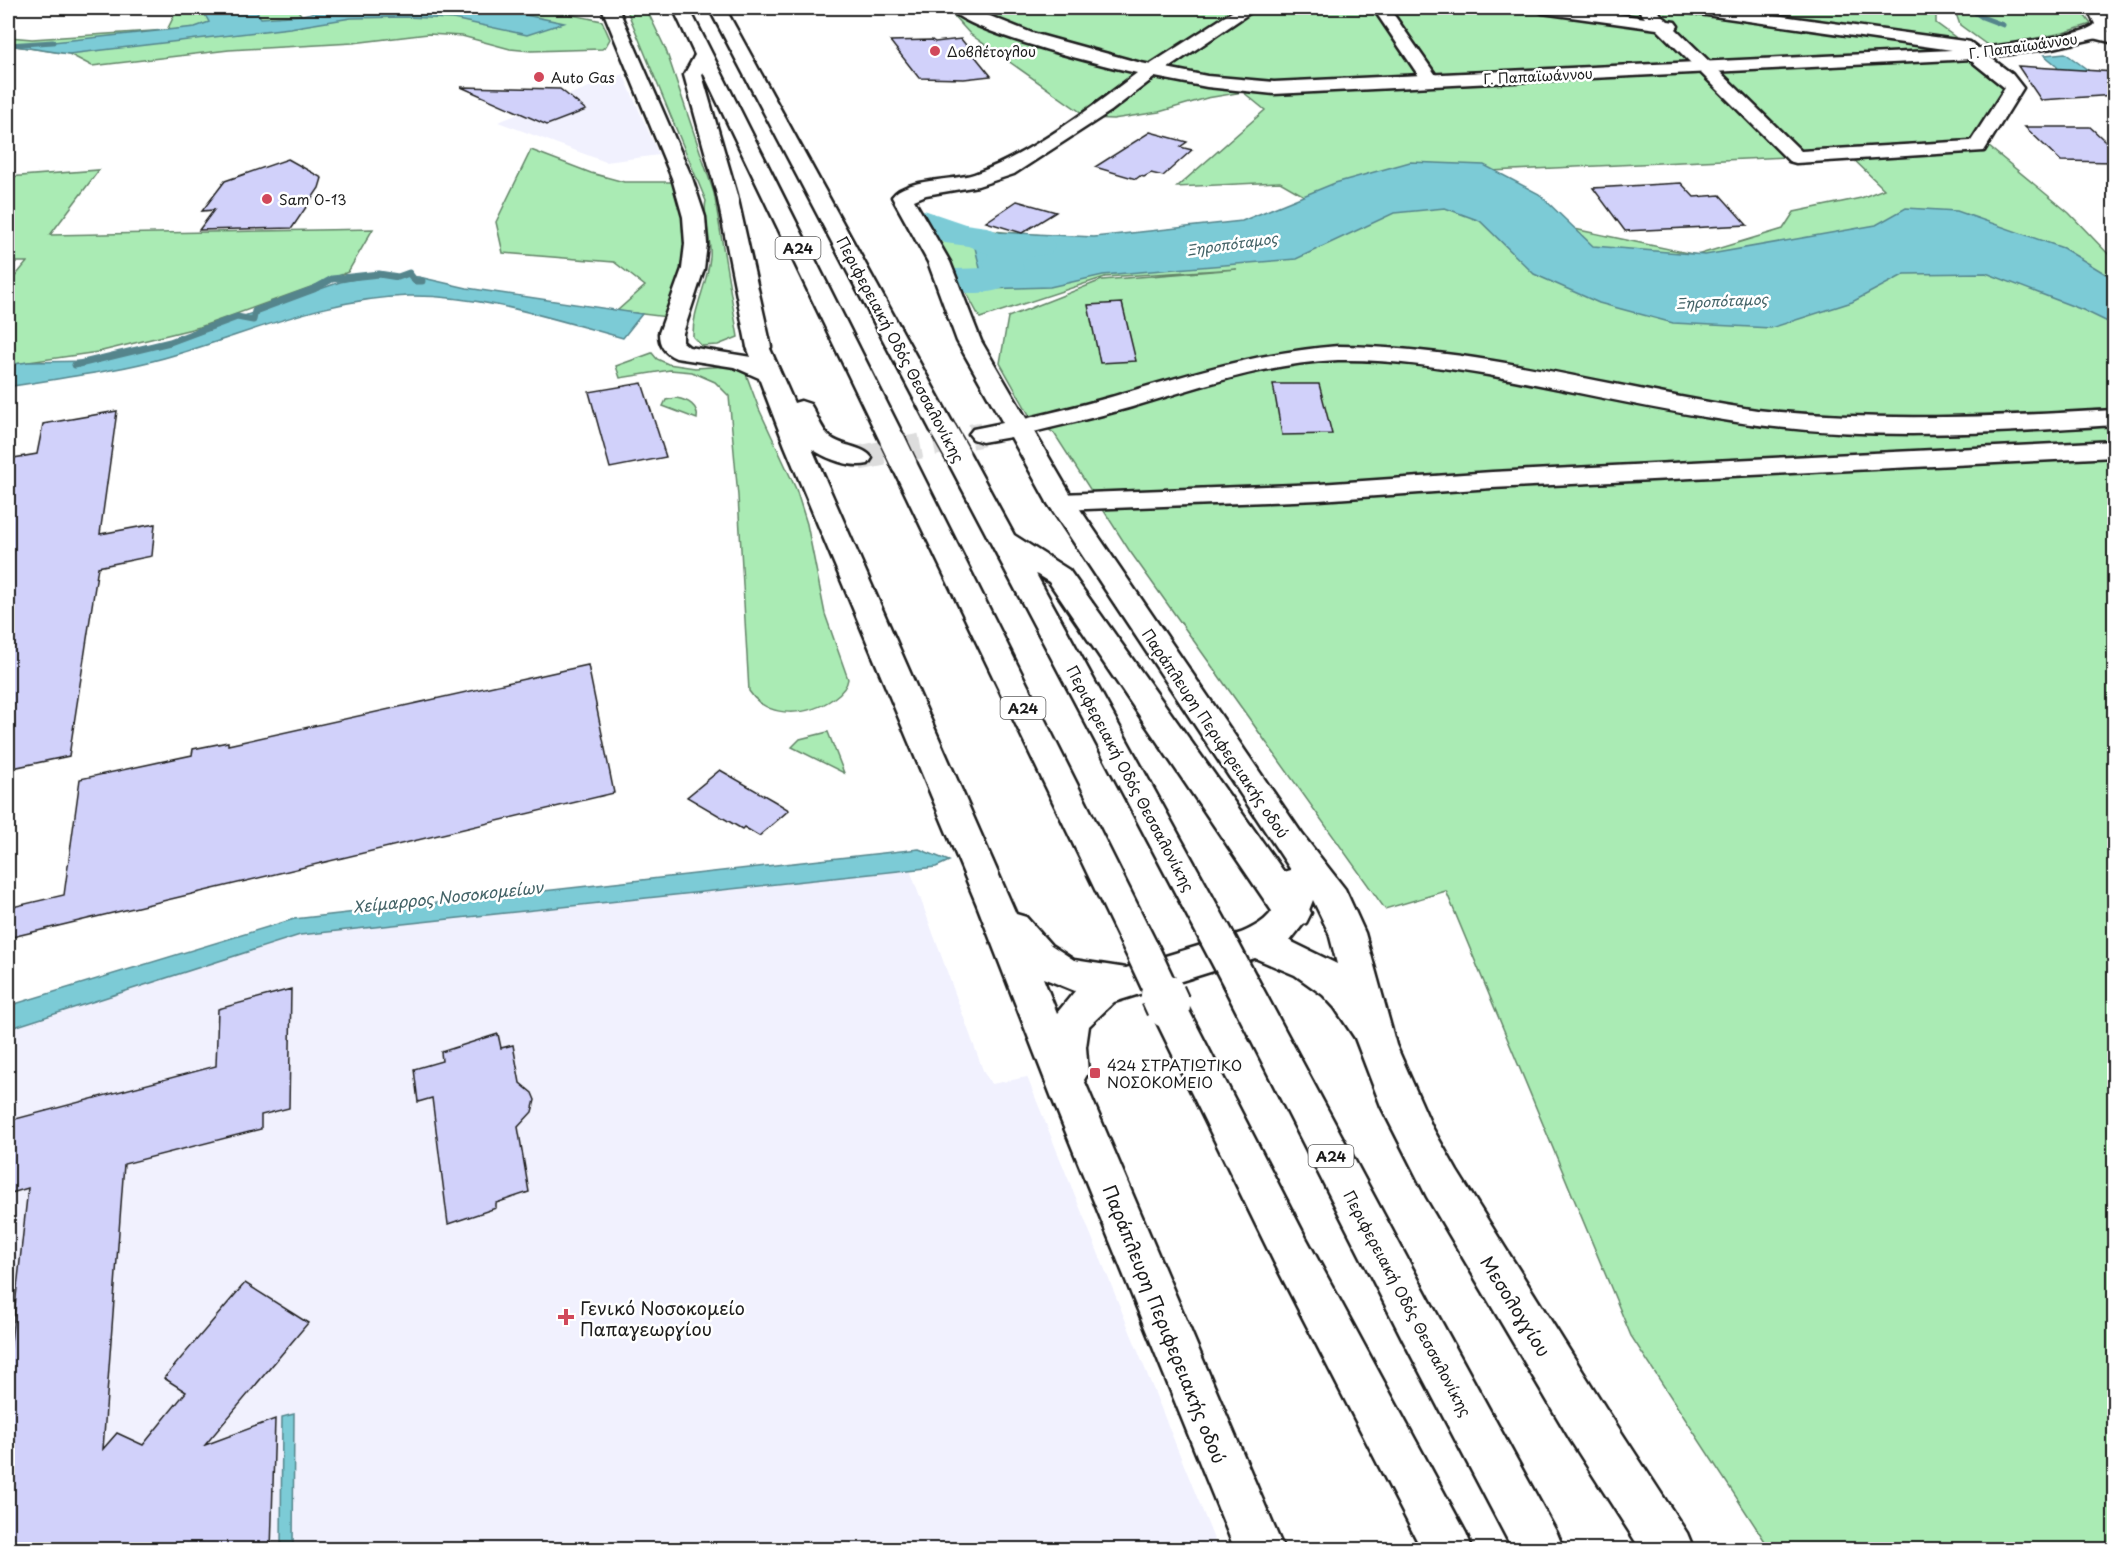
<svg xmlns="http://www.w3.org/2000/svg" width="2122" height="1557" font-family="'Playpen Sans',sans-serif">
<rect width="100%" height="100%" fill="#fff"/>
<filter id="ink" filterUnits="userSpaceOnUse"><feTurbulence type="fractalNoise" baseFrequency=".0167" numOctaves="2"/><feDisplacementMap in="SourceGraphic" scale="12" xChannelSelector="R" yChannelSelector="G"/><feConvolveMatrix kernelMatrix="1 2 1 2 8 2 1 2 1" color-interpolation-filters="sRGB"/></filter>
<g filter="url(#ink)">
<g fill="#f1f1fe">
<path d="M623,74L659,155L606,162L498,122Z"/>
<path d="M924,856L910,870L984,1073L992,1084L1027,1077L1218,1549L8,1550V1007L300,919Z"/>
</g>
<g fill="#aaebb4" stroke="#638468" stroke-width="1.5" fill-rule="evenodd">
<path d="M178,8H296L302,16L334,8H538L602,21L610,39L606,46L602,49L531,51L510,49L462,36L428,34L353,43L229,50L92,66L69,54L15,46L8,37L32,39L167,30Z"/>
<path d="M626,8H646L666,50L714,193L738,337L718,345L702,346L693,337C692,310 708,284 710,257C712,240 702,214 706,201Z"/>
<path d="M976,8H1936V23L1955,37L1959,50L2014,88L1988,146L2069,213L2114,260V1549H1770L1631,1336L1446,891L1385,909L1129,550L1054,433L1031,418L1000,363L1008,317L1102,280L1237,269L1105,277L980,318L928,221L979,230L1181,246L1327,209L1280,182L1177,187L1265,110L1243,92L1207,98L1159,112L1113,119L1089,118L970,34L951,13ZM1848,154L1884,189L1861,198L1794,212L1783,229L1697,255L1565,227L1471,172Z"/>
<path d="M1954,8H2079L2091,24L2063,33L1990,47L1960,25Z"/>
<path d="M531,150L591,173L624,182H677L687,223L688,257L667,317L617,311L645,286L614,262L503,253L496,222Z"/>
<path d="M99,170L50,235L373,229L348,272L319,284L200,327L98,352L8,365V285L27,262H8V177Z"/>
<path d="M652,353L657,359L668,364L695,368L730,366L746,374L759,409L796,489L807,524L825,614L848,679C847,687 841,693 834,698C809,716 768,720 749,691L738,496L729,396L715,382L692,372L670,370L620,378L616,366Z"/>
<path d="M676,398C688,400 699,406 697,419L663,406L666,400Z"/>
<path d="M828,732L844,773L792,747L800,739Z"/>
</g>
<g fill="#7bcbd6" stroke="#55858c" stroke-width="1.5">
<path d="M204,8H254L261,18L303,15L334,8H492L564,23L527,35L453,19L406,17L351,18L290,28L69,54L15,46L195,27L209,22L203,11Z"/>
<path d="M2065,53L2092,73L2060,74L2056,65L2044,55Z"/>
<path d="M1410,162L1484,165L1539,194L1593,246L1705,255L1876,225L1906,208L1957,211L2063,248L2114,279V325L2083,310L1986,273L1905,274L1852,302L1771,328L1673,323L1599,303L1534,274L1480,221L1445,208L1394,213L1296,259L1103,275L1050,287L985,289L971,231L1094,237L1242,221L1335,183Z"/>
<path d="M382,274L419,277L467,288L642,314L623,338C553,319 483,295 409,296C323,298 246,335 164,358C113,372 60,378 8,387V365L28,362L95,361L168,343L340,282Z"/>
<path d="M919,849L949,861L936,867L300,935L8,1029V1006L294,919Z"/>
<path d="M294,1414L293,1549H281L282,1417Z"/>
</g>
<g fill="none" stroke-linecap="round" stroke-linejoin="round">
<g stroke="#55858c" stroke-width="5">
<path d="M1969,8L1982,17L2003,25"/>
<path d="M8,45L53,42"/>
</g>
<path stroke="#55858c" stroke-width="7" d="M75,365L170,342L237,317L253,320L255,311L314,289L332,279L379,274L398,277L409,273L415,281H422"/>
<path fill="#7bcbd6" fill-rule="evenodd" d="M924,210L965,224L987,227L1000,233L1037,235L1050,238L1056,246L1050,254L1027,257L1022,264L1025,272C1009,296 968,296 942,289L937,281L942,273L956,269L985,268L983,262L989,254L968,246L945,243L911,229L906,221L911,213Z"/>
</g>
<g fill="#d1d1fa" stroke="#1c1c1c" stroke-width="1.5">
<path d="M961,39L991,76L964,79L919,78L890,41L932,40L935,42Z"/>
<path d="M2018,66L2115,72V95L2041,100Z"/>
<path d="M461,87L560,89L586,110L547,125Z"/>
<path d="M2025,127H2090L2115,150V162L2061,161Z"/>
<path d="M1150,132L1187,142L1180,147L1192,150L1163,176L1151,173L1144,177L1140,176L1136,179L1095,167Z"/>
<path d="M288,159L322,178L319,188L292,228L199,230L214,210L202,211L225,181Z"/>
<path d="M1681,183L1694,197L1720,195L1747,225L1625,231L1593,188Z"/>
<path d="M1017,201L1056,212L1022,233L986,222Z"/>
<path d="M1122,303L1136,361L1100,363L1088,305Z"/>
<path d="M642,383L666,457L610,468L589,392Z"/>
<path d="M1273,384H1319L1332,434L1282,435Z"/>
<path d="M117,411L100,534L155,524L152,556L98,567L69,756L8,769V459L37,454L43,424Z"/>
<path d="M588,665L614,793L8,938V908L64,895L80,779L192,755L193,749L228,742V745Z"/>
<path d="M720,770L774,801L789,810L759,836L744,827L742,829L687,797Z"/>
<path d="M291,989L289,1108L261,1115V1129L124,1164L103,1449L117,1433L143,1445L186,1392L164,1378L245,1283L308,1323L205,1445L275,1419L271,1550H8V1370L28,1188L8,1194V1121L216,1066L218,1009Z"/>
<path d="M498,1034L501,1048L513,1045L520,1083L532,1093L535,1100L532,1112L518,1127L529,1192L496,1203V1208L448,1224L432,1098L418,1102L414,1069L442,1061L441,1052Z"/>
</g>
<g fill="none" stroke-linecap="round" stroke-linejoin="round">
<path stroke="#ddd" stroke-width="25" stroke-dasharray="25 13" stroke-linecap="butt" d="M859,458L982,434"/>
<g stroke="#1c1c1c" stroke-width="5">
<g id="street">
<path d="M1238,8H1257L1158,75H1146L1143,71L1146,67Z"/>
<path d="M1373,8H1389L1440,81L1437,85H1425Z"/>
<path d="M1534,8H1574L1645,18L1637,8H1654L1668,21L1675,22L1678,26L1676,29L1801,151L1971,141L2005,88L1959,51L1692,13L1686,12L1684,8H1724L1964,41L1970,42L2012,74L2023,88L1984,151L1796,163L1789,161L1657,29L1542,13Z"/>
<path d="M2096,28L2114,33V43L2090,37L2087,33L2090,29Z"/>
<path d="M1338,346C1479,347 1618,390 1757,410C1876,422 1995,417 2114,410V425C1987,434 1856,441 1730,421C1649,409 1569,390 1488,375C1439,367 1388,359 1338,360C1267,363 1199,387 1132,407C1094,418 1056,426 1018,436L1009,433L1005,428L1009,423C1043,414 1077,407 1111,397C1186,375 1259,352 1338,346Z"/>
<path d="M2114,441V457L1492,488L1319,500L1061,510L1051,508L1047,502L1051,496L1061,494L1319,484L1492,472Z"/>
</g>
</g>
<g stroke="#1c1c1c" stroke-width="5">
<path id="secondary" d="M602,8H618L692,178L705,217L707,244L704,269L683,333V342L689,347L751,357L747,347L751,342L759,340L767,342L794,403L801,401L810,404C817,414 820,428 830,437C842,447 864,446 872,458L868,464C850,468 827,459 812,449L1016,914L1026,917L1051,945L1074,960L1126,968L1241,933C1258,926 1275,916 1278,896C1279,887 1279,881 1284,872L1291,870L1047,502L1011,437L982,442L973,439L969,434L973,429L1003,423L957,341L928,262L892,197C905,178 953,181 974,174C1028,156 1091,108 1137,73C1106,66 962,31 950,8H970L1032,33L1141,63L1207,76L1274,82L1973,49C1994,46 2086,37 2095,24L2087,8H2103L2113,24L2107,34L2102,37L2053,48L1973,59L1274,94L1207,87L1155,77L1111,111L1014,174L978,186L926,195L914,200L950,262L981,341L1075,502L1302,834L1345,889L1365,933L1396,1045L1432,1127L1457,1171L1605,1407L1687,1533L1694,1550H1641L1571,1441L1427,1197L1381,1106L1355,1038L1335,1008L1323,995L1295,975L1255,958L1114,1002L1089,1026L1086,1047L1088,1073L1084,1080L1284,1550H1235L1052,1098L977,905L785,446L759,378L734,367L676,358C664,353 659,345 659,333L682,269L685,244L683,217L672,178ZM1313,900L1329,933L1337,964L1290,941L1304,923ZM1043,978L1075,991L1057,1013Z"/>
</g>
<g stroke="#1c1c1c" stroke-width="5">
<g id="highway">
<path d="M673,8H689L906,441L902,446L893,449L884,446L880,441L703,72L702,75L737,195L771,347L767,352L759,354L751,352L747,347L717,195L684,75L695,55Z"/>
<path d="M709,8H725L957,431L953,436L944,439L935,436L931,431Z"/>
<path d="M957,446L966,448L970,454L1014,535L1069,570L1306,903L1311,913L1306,923L1293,927L1280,923L1049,582L1036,574L1232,932L1227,942L1214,946L1201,942L944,454L948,448Z"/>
<path d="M904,456L913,458L917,464L1161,952L1156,962L1143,967L1130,962L1125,952L891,464L895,458Z"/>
<path d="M1242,970L1255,974L1436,1312L1557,1533L1564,1550H1513L1404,1342L1223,985L1229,974Z"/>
<path d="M1168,990L1181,995L1304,1234L1466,1533L1473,1550H1422L1274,1262L1149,1006L1155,995Z"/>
</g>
</g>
<use href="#street" fill="#fff" fill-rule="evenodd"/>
<use href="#secondary" fill="#fff" fill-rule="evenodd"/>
<use href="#highway" fill="#fff" fill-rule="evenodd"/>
<g stroke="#1c1c1c" stroke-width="28" stroke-linecap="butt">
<g id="highway-bridge-far2">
<path d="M944,431L957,454"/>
<path d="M893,441L904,464"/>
</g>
</g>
<g stroke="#1c1c1c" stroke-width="38" stroke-linecap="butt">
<g id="highway-bridge-far1">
<path d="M1214,932L1242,985"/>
<path d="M1143,952L1164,997"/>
</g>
</g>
<g stroke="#1c1c1c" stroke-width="48" stroke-linecap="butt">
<path id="highway-bridge" d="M1163,995L1168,1006"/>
</g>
<use href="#highway-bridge-far2" stroke="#fff" stroke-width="25"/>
<use href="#highway-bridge-far1" stroke="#fff" stroke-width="33"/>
<use href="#highway-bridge" stroke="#fff" stroke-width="44"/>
</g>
</g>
<g fill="#d1495b" stroke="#fff" stroke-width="2">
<circle cx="935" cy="51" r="6"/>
<circle cx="539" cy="77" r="6"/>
<circle cx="267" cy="199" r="6"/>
<rect x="1089" y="1067" width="12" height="12" rx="3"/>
<path d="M563 1308h6v6h6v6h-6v6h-6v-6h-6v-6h6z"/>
</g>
<g text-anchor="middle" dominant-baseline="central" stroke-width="5" stroke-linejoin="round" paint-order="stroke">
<g font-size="14" fill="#1c1c1c" stroke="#fff">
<text transform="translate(2023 46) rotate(-8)">Γ. Παπαϊωάννου</text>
<text transform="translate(1538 76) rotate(-3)">Γ. Παπαϊωάννου</text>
</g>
<g font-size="14" fill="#1c1c1c" stroke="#fff" text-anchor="start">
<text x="947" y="51">Δοβλέτογλου</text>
<text x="551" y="77">Auto Gas</text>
<text x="279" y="199">Sam 0-13</text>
</g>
<g font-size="14" font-style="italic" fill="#426266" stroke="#fff">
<text transform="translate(1232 244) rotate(-8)">Ξηροπόταμος</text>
<text transform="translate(1722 301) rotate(-3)">Ξηροπόταμος</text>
</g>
<g fill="#fff" stroke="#606060" stroke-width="1.5">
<rect x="775.5" y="237" width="45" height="22" rx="4.5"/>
<rect x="1000.5" y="697" width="45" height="22" rx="4.5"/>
<rect x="1308.5" y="1145" width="45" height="22" rx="4.5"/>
</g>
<g font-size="14" font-weight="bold" fill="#1c1c1c">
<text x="798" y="248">Α24</text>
<text x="1023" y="708">Α24</text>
<text x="1331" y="1156">Α24</text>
</g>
<g font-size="15" fill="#1c1c1c" stroke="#fff">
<text transform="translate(901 349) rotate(62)">Περιφερειακή Οδός Θεσσαλονίκης</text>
<text transform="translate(1216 733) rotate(56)">Παράπλευρη Περιφερειακής οδού</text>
<text transform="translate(1131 778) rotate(62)">Περιφερειακή Οδός Θεσσαλονίκης</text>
<text transform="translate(1408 1303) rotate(62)">Περιφερειακή Οδός Θεσσαλονίκης</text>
</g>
<g font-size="15" fill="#1c1c1c" stroke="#fff" text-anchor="start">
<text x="1107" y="1064">424 ΣΤΡΑΤΙΩΤΙΚΟ<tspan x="1107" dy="17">ΝΟΣΟΚΟΜΕΙΟ</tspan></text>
</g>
<g font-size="16" font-style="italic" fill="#426266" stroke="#fff">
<text transform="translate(448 896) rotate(-6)">Χείμαρρος Νοσοκομείων</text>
</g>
<g font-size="18" fill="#1c1c1c" stroke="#fff">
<text transform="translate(1516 1306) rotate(58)">Μεσολογγίου</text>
<text transform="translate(1165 1324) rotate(68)">Παράπλευρη Περιφερειακής οδού</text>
</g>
<g font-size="18" fill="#1c1c1c" stroke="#fff" text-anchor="start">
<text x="580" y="1307">Γενικό Νοσοκομείο<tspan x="580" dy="21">Παπαγεωργίου</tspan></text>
</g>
</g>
<rect width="2122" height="1557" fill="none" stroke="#fff" stroke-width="30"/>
<rect x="15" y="15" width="2092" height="1527" fill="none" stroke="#1c1c1c" stroke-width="2" filter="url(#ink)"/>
</svg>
